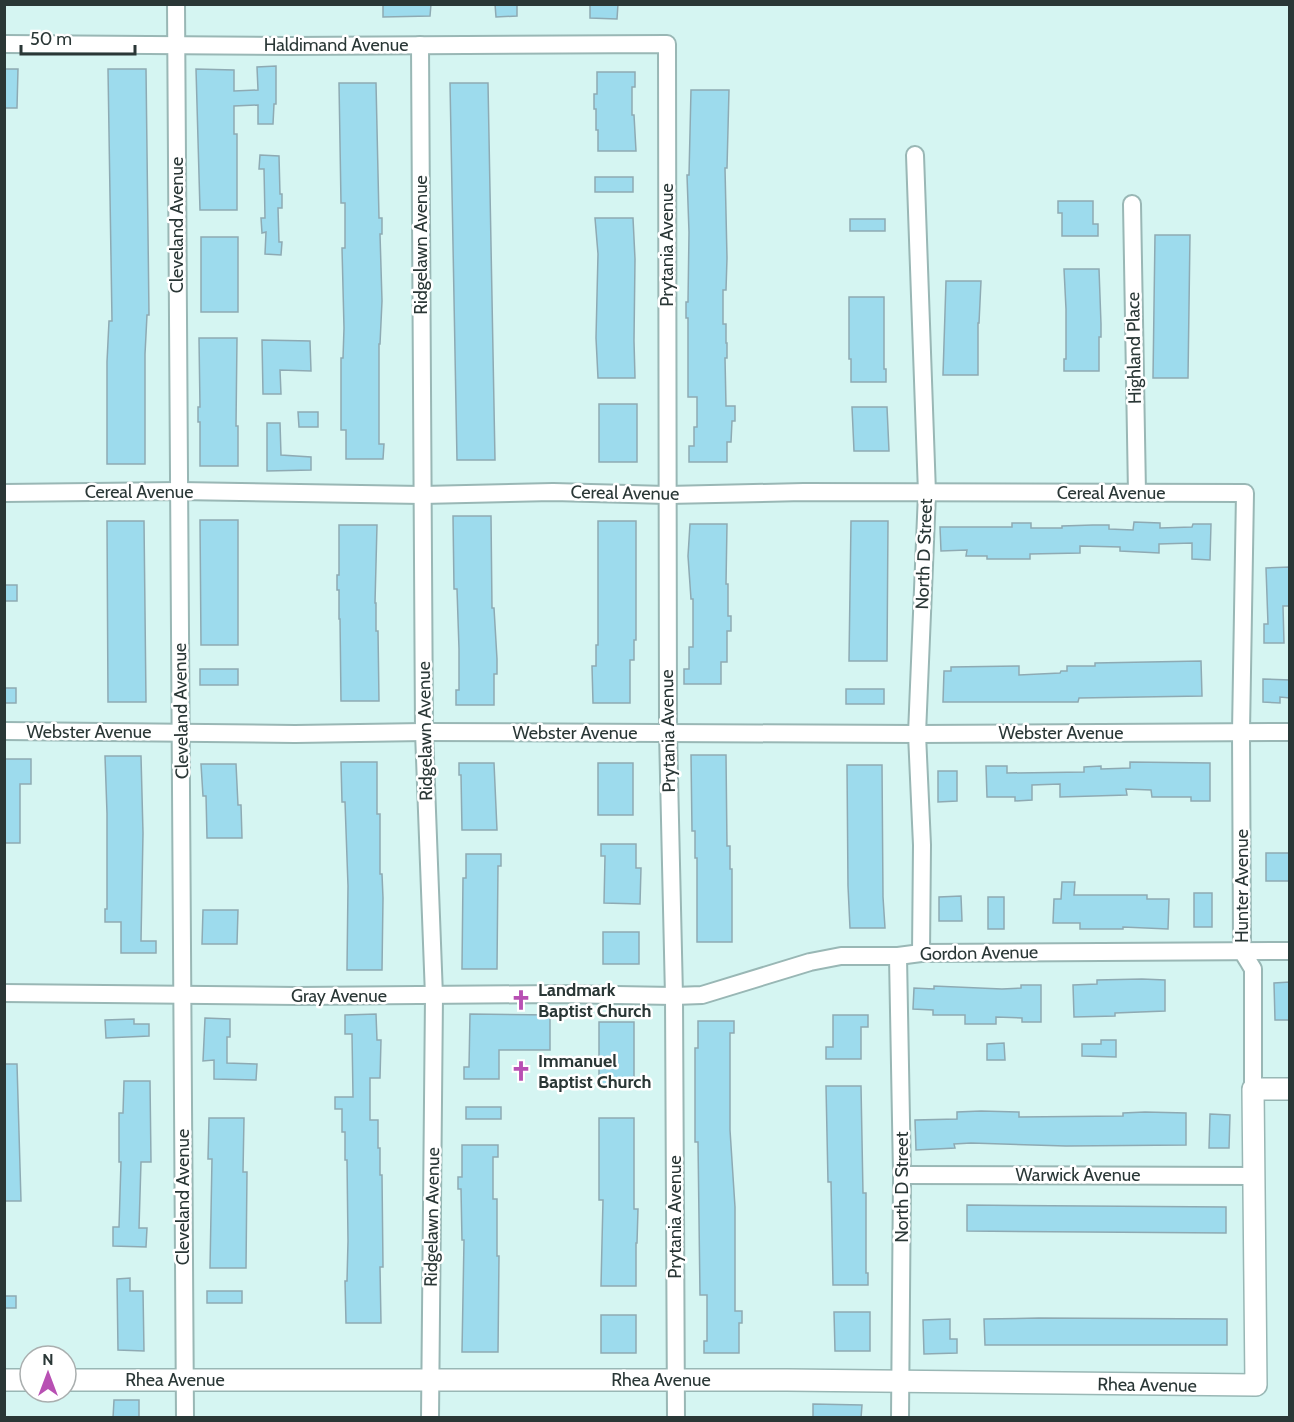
<svg xmlns="http://www.w3.org/2000/svg" width="1294" height="1422" font-family="Cabin,sans-serif">
<rect width="100%" height="100%" fill="#d5f5f2"/>
<g fill="#9ddbed" stroke="#8eaab3" stroke-width="1.5">
<path d="M383,4H431L430,16L383,17Z"/>
<path d="M495,4H517V16L496,17Z"/>
<path d="M590,4H618L617,19L590,18Z"/>
<path d="M276,66V104H274L273,124H258V105L234,106V134H237V210H200L196,69L234,70V91L258,90L257,67Z"/>
<path d="M4,69H18L17,108H4Z"/>
<path d="M108,69H146L149,315H147L145,354V464H107V362L109,321H112Z"/>
<path d="M597,72H635V87H632V115H634L636,151H598V130H596V109H594V94H597Z"/>
<path d="M339,83H376L379,218H382V234H380L382,301L380,344H379V444H384L383,459H346V430H341V358H343L344,328L342,248H345V203H341Z"/>
<path d="M450,83H488L495,460H457Z"/>
<path d="M691,90H729L727,168H725L727,258L726,290H723V324H726V343H727V358H725L726,406H735V421H732L731,442H727V462H689V446H694V427H697V397H688V318H686V302H688L689,232L687,175H689Z"/>
<path d="M260,155L279,156L280,194H282V208H278L279,242H282L281,255L265,254L266,232L262,233L261,218H265L264,169H259Z"/>
<rect x="595" y="177" width="38" height="15"/>
<path d="M1058,201H1093V224H1098V236H1062V213H1058Z"/>
<path d="M595,218H633L635,259L634,341L635,378H598L596,338L598,254Z"/>
<rect x="850" y="219" width="35" height="12"/>
<path d="M1155,235H1190L1188,378H1153Z"/>
<rect x="201" y="237" width="37" height="75"/>
<path d="M1064,269H1099L1101,324V337H1099V371H1064V359H1066V309Z"/>
<path d="M946,281H981L979,323H978V375H943Z"/>
<path d="M849,297H884V369H886V382H851V359H849Z"/>
<path d="M199,338H237L236,426H238V466H200V422H198V407H200Z"/>
<path d="M262,340L310,341L311,371L280,370L281,394H263Z"/>
<rect x="599" y="404" width="38" height="58"/>
<path d="M852,407H887L889,451H854Z"/>
<path d="M298,412H318V427H299Z"/>
<path d="M267,423H280L281,455L311,457V470L267,471Z"/>
<path d="M453,516H491L492,608H494L497,659V674H494V705H456V690H459V649L457,589H454Z"/>
<path d="M200,520H238V645H201Z"/>
<path d="M107,521H144L146,702H108Z"/>
<path d="M598,521H636V640H634V660H630V703H593L592,666H596V645H598Z"/>
<path d="M851,521H888L887,661H849Z"/>
<path d="M1134,522L1160,523V528L1192,527L1193,524H1211L1210,560L1192,559V543L1159,544V553L1120,551V547L1080,546V553L1030,554V559H987V556H966L967,550L941,551L940,527H1012V523H1031V528H1062V526L1093,525H1109V529L1133,530Z"/>
<path d="M690,524H727L726,584H728V616H731V631H727V662H721V684H684V669H689V647H693V599H691L688,556Z"/>
<path d="M339,525H377L375,603H376V631H378L379,701H341L340,619H339V590H337V575H339Z"/>
<path d="M1290,567V606H1283L1284,643H1264V624H1268L1266,568Z"/>
<rect x="4" y="585" width="13" height="16"/>
<path d="M1201,661L1202,696L1079,698L1078,702H943L944,671H951V667L1019,666V675L1060,673L1061,671H1067V666H1095V663Z"/>
<rect x="200" y="669" width="38" height="16"/>
<path d="M1263,679L1290,680V698L1280,697V703L1263,702Z"/>
<rect x="4" y="688" width="12" height="15"/>
<rect x="846" y="689" width="38" height="15"/>
<path d="M691,755H726L727,846H730V869H732V942H697V858H695V831H692Z"/>
<path d="M105,756H141L143,833L141,941H156V953H121V922H105V909H107V813Z"/>
<path d="M4,759H31V784H20V843H4Z"/>
<path d="M341,762H377V814H380V874H382L383,898L382,970H347L348,886L345,802H342Z"/>
<path d="M1130,762L1210,763V801H1191V797H1152L1151,790L1126,789L1127,795L1060,797V784L1032,785V800L1015,801V797H987L986,766H1007V773L1084,772V767L1101,766V769L1130,768Z"/>
<path d="M459,763H494L497,830H462L461,775H459Z"/>
<rect x="598" y="763" width="35" height="52"/>
<path d="M201,764H236L238,805H241L242,838H207L206,796H203Z"/>
<path d="M847,765H882L883,897L885,928H850L848,886Z"/>
<path d="M938,771H957V801L938,802Z"/>
<path d="M601,844H636V868H641L640,904L604,903L605,856H601Z"/>
<rect x="1266" y="853" width="24" height="28"/>
<path d="M466,854H501V866H498L497,969H462L463,878H466Z"/>
<path d="M1062,882H1075L1074,895H1147V899H1169L1168,929L1123,927V929H1080V923H1053L1054,899H1061Z"/>
<rect x="1194" y="893" width="18" height="34"/>
<path d="M961,896L962,921H939V897Z"/>
<rect x="988" y="897" width="16" height="32"/>
<path d="M203,910H238L237,944H202Z"/>
<rect x="603" y="932" width="36" height="32"/>
<path d="M1142,979L1165,980V1011L1115,1013V1016L1074,1017L1073,985L1097,984V980Z"/>
<path d="M1290,982V1020H1275L1274,983Z"/>
<path d="M1021,985H1041V1022H1022V1018L996,1017V1024H965V1015H933V1010L913,1009L914,988L934,989V986L1002,989L1021,988Z"/>
<path d="M376,1014L377,1040H381L380,1078H370V1120H378V1148H380V1175H382L383,1267H380L381,1323H346L345,1281H347L348,1241L347,1160H345V1132H342V1109H335V1097H353L352,1034H345V1015Z"/>
<path d="M470,1014L550,1015V1050H499V1079H464V1067H469Z"/>
<path d="M833,1015H868V1027H861V1059H826V1047H833Z"/>
<path d="M205,1018L230,1019V1037H227V1063L257,1064L256,1080L214,1079V1060L203,1061Z"/>
<path d="M134,1019V1024H149V1036L106,1038L105,1020Z"/>
<path d="M698,1021H734V1033H730V1130L735,1207V1311H742V1323H739V1353H704V1341H707V1295H700L698,1142H695V1048H698Z"/>
<rect x="599" y="1022" width="35" height="62"/>
<path d="M1101,1040H1116V1057L1082,1056V1044H1101Z"/>
<path d="M1004,1043L1005,1060H987V1044Z"/>
<path d="M4,1064H17L21,1201H4Z"/>
<path d="M124,1081H150L151,1162H141L139,1228H147L146,1247L113,1246V1227H119L121,1162H119V1113H123Z"/>
<path d="M826,1086H861L863,1193H866V1273H868V1285H833L831,1182H828Z"/>
<rect x="466" y="1107" width="35" height="12"/>
<path d="M981,1111L1019,1112V1117L1123,1116V1113L1145,1112L1186,1113V1145L1066,1146L971,1143L954,1144L955,1148L916,1150L915,1120L957,1119V1112Z"/>
<path d="M1210,1114L1230,1115L1229,1148H1209Z"/>
<path d="M209,1118H244L243,1172H247L246,1268H210L212,1159H208Z"/>
<path d="M599,1118H634V1209H638L637,1243H636V1286H601L603,1200H599Z"/>
<path d="M462,1145H498V1157H493V1199H497V1256H499L498,1352H462L464,1240H462L461,1189H458V1177H462Z"/>
<path d="M967,1205L1226,1207V1233L967,1231Z"/>
<path d="M130,1278V1291H143L144,1351L118,1350L117,1279Z"/>
<rect x="207" y="1291" width="35" height="12"/>
<rect x="4" y="1296" width="12" height="12"/>
<path d="M834,1312H870V1351H835Z"/>
<rect x="601" y="1315" width="35" height="38"/>
<path d="M1039,1318L1227,1319V1345H985L984,1319Z"/>
<path d="M950,1319V1339H957V1353L924,1354L923,1320Z"/>
<path d="M114,1400H139V1418H113Z"/>
<path d="M813,1404L862,1405L861,1418H813Z"/>
</g>
<g fill="none" stroke-linecap="round" stroke-linejoin="round">
<g stroke="#99b7b5" stroke-width="20">
<g id="minor">
<path d="M176,4L185,1418"/>
<path d="M4,44L288,46L667,44L668,732L674,996L676,1418"/>
<path d="M420,45L424,732L434,996L430,1418"/>
<path d="M915,155L927,493L917,734L922,845L921,953"/>
<path d="M1132,204L1137,493"/>
<path d="M4,493L179,491L422,495L553,492L667,495L804,492L1245,493L1241,732L1242,951L1253,969V1089"/>
<path d="M4,731L295,734L424,732L917,734L1290,732"/>
<path d="M898,956L902,1175L900,1418"/>
<path d="M4,993L297,996L557,994L674,996L702,995L810,962L841,956H898L921,953L1290,951"/>
<path d="M902,1175L1253,1176"/>
</g>
</g>
<g stroke="#99b7b5" stroke-width="24">
<g id="tertiary">
<path d="M4,1380H30"/>
<path d="M66,1380H787L1256,1385L1253,1089H1290"/>
</g>
</g>
<use href="#minor" stroke="#fff" stroke-width="16"/>
<use href="#tertiary" stroke="#fff" stroke-width="21"/>
</g>
<defs>
<g id="church-bare" transform="scale(1.62)"><path d="M-1.2-6h2.4v3.5h3.3v2.4h-3.3V6h-2.4V-.1h-3.3v-2.4h3.3Z" fill="#b850b3" stroke="#fff" stroke-width="2.5" paint-order="stroke"/></g>
</defs>
<g fill-rule="evenodd">
<use href="#church-bare" x="521" y="1000"/>
<use href="#church-bare" x="521" y="1071"/>
</g>
<g text-anchor="middle" dominant-baseline="central" stroke-width="5" stroke-linejoin="round" paint-order="stroke">
<g font-size="18" fill="#2a3736" stroke="#fff">
<text x="336" y="45">Haldimand Avenue</text>
<text transform="translate(177 225) rotate(-90)">Cleveland Avenue</text>
<text transform="translate(421 245) rotate(-90)">Ridgelawn Avenue</text>
<text transform="translate(667 245) rotate(-90)">Prytania Avenue</text>
<text transform="translate(1134 348) rotate(-91)">Highland Place</text>
<text x="139" y="492">Cereal Avenue</text>
<text transform="translate(625 493) rotate(1)">Cereal Avenue</text>
<text x="1111" y="493">Cereal Avenue</text>
<text transform="translate(924 554) rotate(-88)">North D Street</text>
<text transform="translate(181 711) rotate(-91)">Cleveland Avenue</text>
<text transform="translate(425 731) rotate(-91)">Ridgelawn Avenue</text>
<text transform="translate(668 731) rotate(-91)">Prytania Avenue</text>
<text x="89" y="732">Webster Avenue</text>
<text x="575" y="733">Webster Avenue</text>
<text x="1061" y="733">Webster Avenue</text>
<text transform="translate(1242 886) rotate(-90)">Hunter Avenue</text>
<text transform="translate(979 953) rotate(-1)">Gordon Avenue</text>
<text x="339" y="996">Gray Avenue</text>
<text x="1078" y="1175">Warwick Avenue</text>
<text transform="translate(902 1187) rotate(-90)">North D Street</text>
<text transform="translate(183 1197) rotate(-90)">Cleveland Avenue</text>
<text transform="translate(432 1217) rotate(-89)">Ridgelawn Avenue</text>
<text transform="translate(675 1217) rotate(-90)">Prytania Avenue</text>
<text x="175" y="1380">Rhea Avenue</text>
<text x="661" y="1380">Rhea Avenue</text>
<text transform="translate(1147 1385) rotate(1)">Rhea Avenue</text>
</g>
<g font-size="18" font-weight="bold" fill="#2a3736" stroke="#fff" text-anchor="start">
<text x="538" y="990">Landmark<tspan x="538" dy="21">Baptist Church</tspan></text>
<text x="538" y="1061">Immanuel<tspan x="538" dy="21">Baptist Church</tspan></text>
</g>
</g>
<rect width="1294" height="1422" fill="none" stroke="#2a3736" stroke-width="12"/>
<g transform="translate(48 1374)"><circle r="28" fill="#ffffff" stroke="#aaafaf" stroke-width="1.5"/>
<path d="M0-4.5L10 22L0 15L-10 22Z" fill="#b850b3"/>
<text y="-9" font-size="16" font-weight="bold" text-anchor="middle" fill="#2a3736">N</text>
</g>
<path d="M21 45v9h114v-9" fill="none" stroke="#2a3736" stroke-width="3"/>
<text x="30" y="45" font-size="18" fill="#2a3736" stroke="#ffffff" stroke-width="4.5" paint-order="stroke">50 m</text>
</svg>
